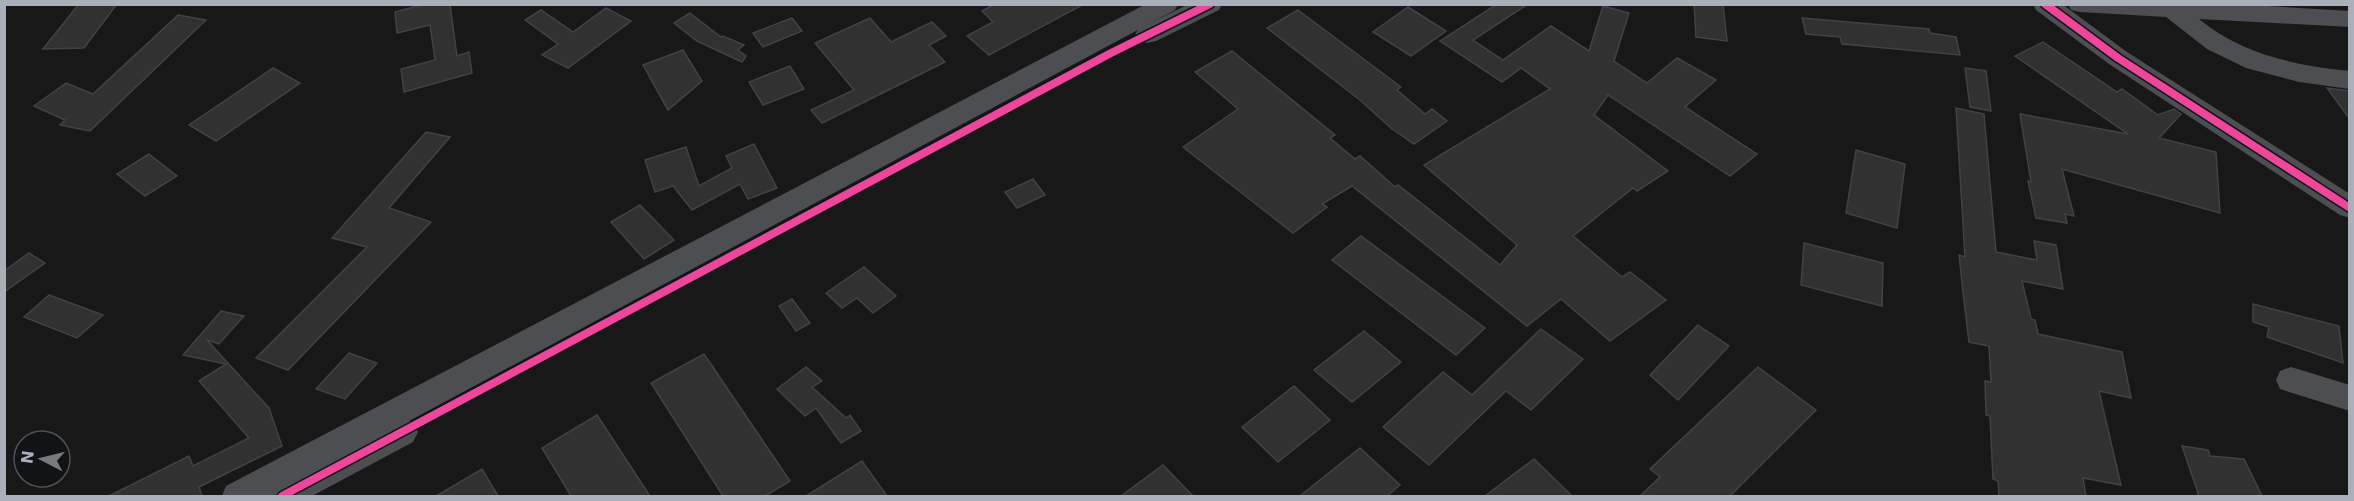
<svg xmlns="http://www.w3.org/2000/svg" width="2354" height="501" font-family="'DejaVu Sans',sans-serif">
<rect width="100%" height="100%" fill="#181819"/>
<g fill="#313132" stroke="#404245" stroke-width="1.5">
<path d="M79,4H117L84,48L43,49Z"/>
<path d="M425,4H450L457,56L469,52L472,73L404,92L401,69L435,60L430,25L397,33L395,12Z"/>
<path d="M995,4H1084L989,55L967,36L993,22L982,11Z"/>
<path d="M1497,4H1528L1473,40L1503,60L1551,26L1589,51L1603,6L1629,13L1614,61L1647,83L1677,58L1716,80L1685,107L1757,154L1730,176L1608,95L1594,115L1668,171L1637,191L1633,188L1573,236L1622,277L1630,272L1666,300L1610,341L1561,299L1527,326L1352,186L1322,204L1327,207L1293,233L1183,147L1238,109L1195,72L1232,51L1335,135L1330,138L1355,159L1360,156L1395,187L1398,185L1500,265L1517,245L1424,165L1550,89L1521,68L1502,82L1440,41Z"/>
<path d="M1694,4H1723L1727,41L1696,37Z"/>
<path d="M1408,7L1446,31L1411,56L1373,32Z"/>
<path d="M606,8L631,21L568,68L542,55L558,44L525,20L541,10L573,32Z"/>
<path d="M1298,10L1401,87L1397,90L1425,114L1432,109L1447,121L1414,144L1392,129L1360,100L1267,28Z"/>
<path d="M690,13L721,37L723,36L744,45L738,50L746,56L742,62L697,41L674,23Z"/>
<path d="M178,15L206,20L90,131L60,125L65,120L34,106L66,83L93,94Z"/>
<path d="M792,18L802,31L763,47L753,33Z"/>
<path d="M870,18L891,42L932,22L946,36L929,45L945,62L822,123L811,110L854,90L815,43Z"/>
<path d="M1802,18L1929,29L1930,33L1956,37L1960,55L1842,44L1840,37L1806,34Z"/>
<path d="M2043,42L2117,92L2122,89L2158,115L2174,109L2181,114L2159,138L2216,152L2220,213L2062,169L2074,216L2065,214L2067,223L2036,218L2028,181L2031,182L2020,114L2128,134L2015,56Z"/>
<path d="M683,50L702,81L668,110L643,65Z"/>
<path d="M790,66L804,89L763,105L749,82Z"/>
<path d="M273,68L300,83L216,141L189,125Z"/>
<path d="M1965,68L1986,71L1991,111L1970,107Z"/>
<path d="M2327,88L2349,91V118Z"/>
<path d="M1956,108L1984,114L1996,252L2037,260L2034,241L2056,245L2063,289L2022,281L2031,319L2035,320L2038,334L2122,352L2131,398L2099,391L2121,485L2083,478L2086,496H1999L1998,481L1993,479L1990,416L1986,415L1985,381L1991,382L1989,346L1969,342L1963,292L1959,255L1965,257Z"/>
<path d="M426,132L450,137L389,208L431,222L288,370L256,358L367,247L332,238Z"/>
<path d="M754,144L777,188L748,199L740,184L692,210L673,186L655,192L645,160L686,147L699,186L732,168L726,156Z"/>
<path d="M1856,150L1905,164L1897,228L1846,213Z"/>
<path d="M149,154L177,176L145,196L117,174Z"/>
<path d="M1033,179L1045,195L1017,208L1005,192Z"/>
<path d="M640,205L674,240L644,259L611,222Z"/>
<path d="M1361,236L1485,328L1456,355L1332,260Z"/>
<path d="M1804,243L1883,263L1882,306L1801,285Z"/>
<path d="M29,253L45,263L4,292V271Z"/>
<path d="M864,267L896,296L873,313L857,298L842,308L826,293Z"/>
<path d="M49,295L103,315L77,338L24,317Z"/>
<path d="M792,299L810,323L796,331L779,306Z"/>
<path d="M2253,304L2339,326L2343,363L2267,337L2269,327L2253,322Z"/>
<path d="M221,311L244,316L219,344L207,340L269,408L282,446L199,487L202,496H109L189,456L193,466L249,438L199,381L226,364L183,355Z"/>
<path d="M1698,325L1729,346L1678,400L1650,375Z"/>
<path d="M1541,329L1583,359L1531,410L1506,391L1429,465L1383,427L1443,372L1472,395Z"/>
<path d="M1364,331L1401,362L1352,402L1314,370Z"/>
<path d="M349,353L377,363L345,399L316,389Z"/>
<path d="M704,354L790,481L765,496H723L651,383Z"/>
<path d="M806,367L822,381L812,387L846,418L850,415L861,431L841,443L816,408L805,416L777,389Z"/>
<path d="M1758,367L1816,410L1730,496H1640L1660,477L1650,469Z"/>
<path d="M1294,386L1330,420L1278,462L1242,427Z"/>
<path d="M597,415L650,496H571L542,448Z"/>
<path d="M2182,446L2208,450L2210,456L2244,459L2262,496H2199Z"/>
<path d="M1360,448L1400,485L1387,496H1300Z"/>
<path d="M1534,459L1572,496H1485Z"/>
<path d="M862,461L887,496H806Z"/>
<path d="M1163,465L1193,496H1121Z"/>
<path d="M482,469L498,496H436Z"/>
</g>
<g fill="none" stroke-linecap="round" stroke-linejoin="round">
<g fill="#4c4e52" fill-rule="evenodd">
<path d="M1146,4H1178L1175,10L409,421L413,422L418,432L413,442L312,496H222L226,486Z"/>
<path d="M1189,4H1222L1219,10L1156,41L1147,43L1138,41L1135,35L1138,29Z"/>
<path d="M2033,4H2062L2127,52L2350,194V218L2340,215L2109,64L2036,10Z"/>
<path d="M2068,4H2234L2350,11V27L2199,19C2243,55 2294,65 2350,71V89L2299,82L2246,68L2207,49L2166,17L2080,12L2071,10Z"/>
<path d="M2291,367L2350,385V411L2280,389L2276,380L2280,371Z"/>
</g>
<g stroke="#121315" stroke-width="11">
<g id="cycleway">
<path d="M2045,4L2118,58L2350,208"/>
<path d="M282,496L1111,53L1210,4"/>
</g>
</g>
<use href="#cycleway" stroke="#ed469a" stroke-width="8"/>
</g>
<rect width="2354" height="501" fill="none" stroke="#aab0b9" stroke-width="12"/>
<g transform="translate(42 459) rotate(277)"><circle r="28" fill="#121315" stroke="#4f5257" stroke-width="1.5"/>
<path d="M0-4.5L10 22L0 15L-10 22Z" fill="#777b81"/>
<text y="-9" font-size="16" font-weight="bold" text-anchor="middle" fill="#aab0b9">N</text>
</g>
</svg>
